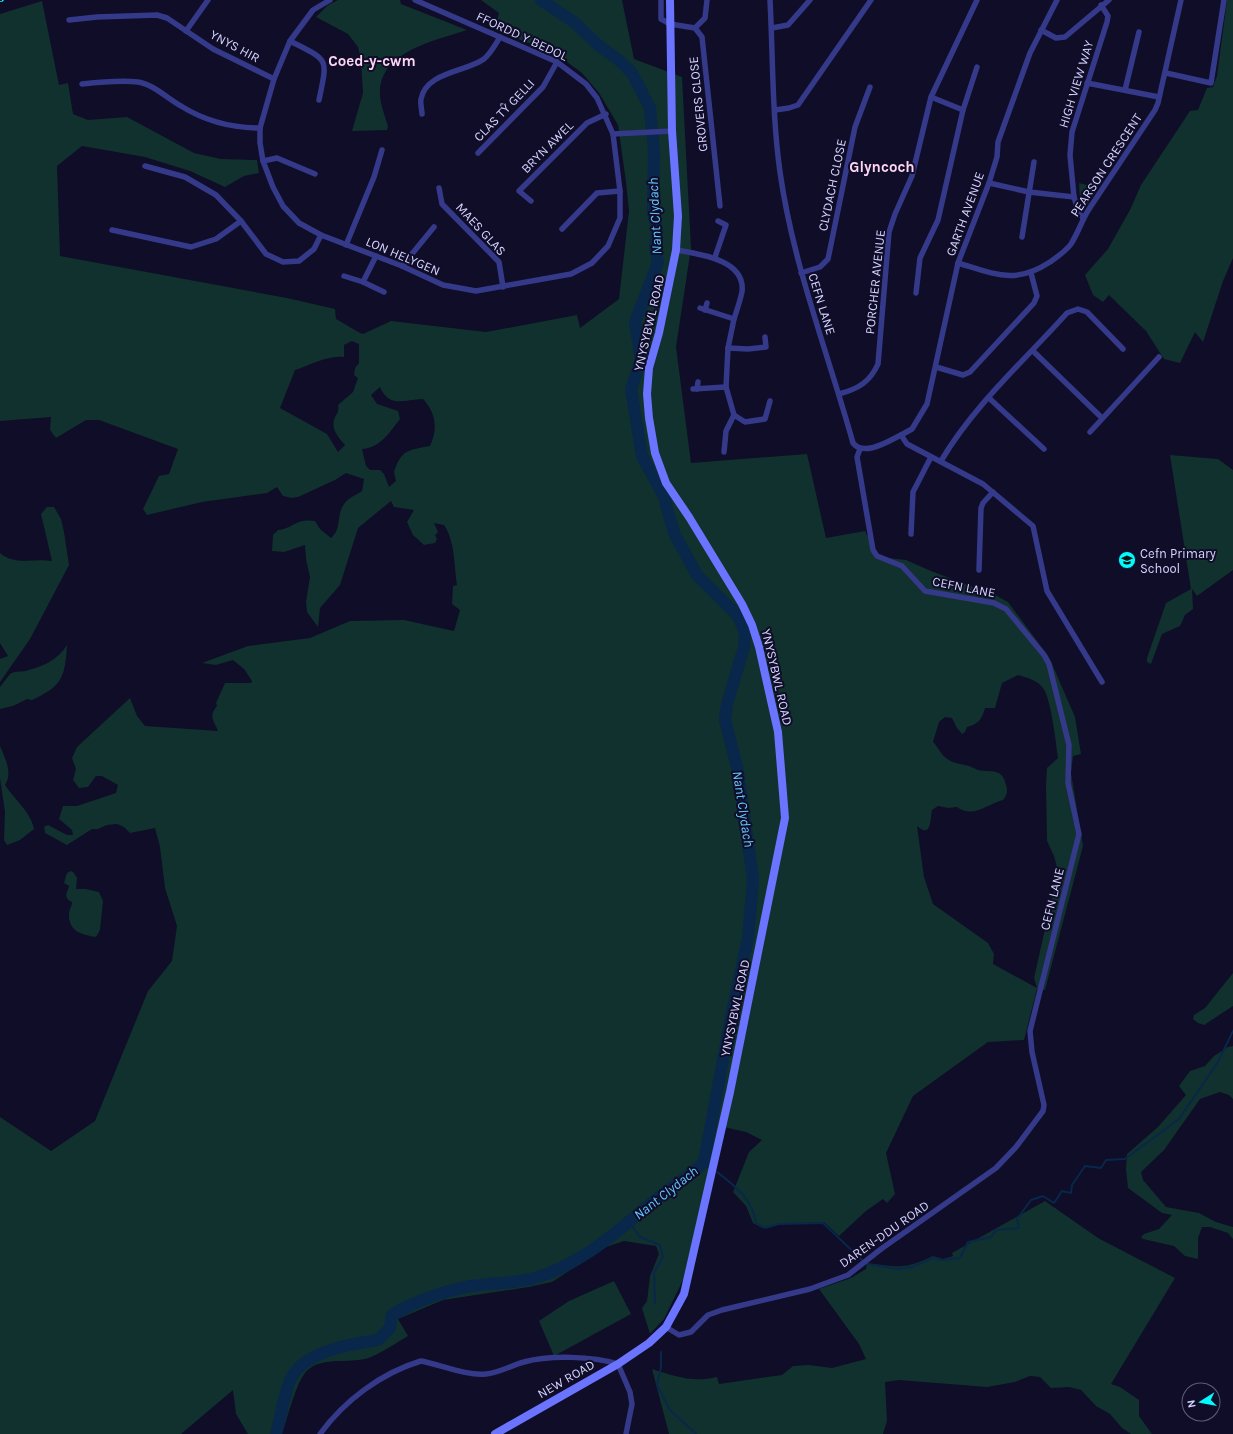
<svg xmlns="http://www.w3.org/2000/svg" width="1233" height="1434" font-family="Karla,sans-serif">
<rect width="100%" height="100%" fill="#0f0d27"/>
<g fill="#10312d" fill-rule="evenodd">
<path d="M338,0H400L401,4L467,30C435,41 379,51 380,94C380,104 385,116 388,126L387,130L352,131L363,93L361,61L358,47L348,34L316,17L328,5Z"/>
<path d="M481,0H622L634,59L682,77L691,248L676,347L691,463L807,454L826,538L865,531L879,557L906,560L931,571L997,596L1008,602L1049,657L1075,717L1081,754L1073,756L1071,773L1083,846L1045,990L1037,989L1024,1040L988,1042L913,1096L886,1153L895,1194L887,1203L883,1199L866,1211L839,1236L824,1222C801,1224 785,1221 762,1228L753,1223L746,1206L733,1192L749,1152L762,1140L746,1132L719,1126L684,1278L664,1319L650,1334L642,1308L647,1301L650,1276L659,1254L656,1246L624,1241L606,1247L552,1282L529,1287L443,1300L398,1319L408,1336C396,1343 383,1352 371,1357C349,1366 317,1353 303,1376C295,1388 287,1419 282,1434H248L236,1414L233,1390L181,1434H0V1117L51,1151L95,1121L148,991L172,961L177,926L165,888L160,847L155,828L130,833L124,827L117,824L107,825L98,829H92L67,845L45,833L44,827L48,825L67,835H73L72,830L59,819L63,806H77L116,793L118,785L102,776H96L88,787L79,788L73,780L76,769L72,758L77,747L130,698L137,716L145,726L218,731C214,721 208,716 217,706L216,703L225,683H251L252,681L244,669L233,660L216,665L202,663L248,646L310,638L350,621L404,620L454,631L460,610L452,604L453,586L457,585C454,565 455,541 444,525L434,523L438,532L435,535L437,539L435,543L424,545L413,535L407,522L414,510L394,507L391,501L358,528L340,585L320,608L318,627L307,612L306,602L310,577L306,559L305,545L284,552L272,551L273,535L278,530C295,528 295,518 315,521L320,529L331,538C342,529 336,515 344,504C348,498 356,495 362,491L364,479L346,473L335,480L298,497L292,498L283,496L277,487L267,493L202,502L147,515L143,509L159,476L169,474L178,449L99,420H86L56,438L50,430L51,417L0,421V14L42,1L59,85L68,83L73,114L88,120L127,117L194,153L221,159L257,160L259,173L244,176L225,187L190,171L145,157L82,146L57,166L60,256L287,298L335,309L336,319C346,324 353,330 363,334L391,321L486,332L577,315L580,328L619,299L629,211L626,182L618,125L599,93L582,73L556,54L495,30L499,13ZM352,341L359,344V363L355,368L354,375L358,378L353,392L338,405C339,411 338,412 335,417C330,429 338,437 345,445L338,452L327,434L280,408L295,370C311,365 327,355 344,357V345ZM380,387C389,408 403,400 423,399C436,413 438,429 430,446C408,450 401,450 394,472L396,481L389,487L384,474L380,470H370L366,466L362,449C380,448 389,433 400,419L398,411L377,404L371,395ZM1018,675C1028,678 1037,680 1043,688C1051,698 1056,744 1058,758L1047,768L1046,785L1047,841L1054,856L1058,871L1034,978L1037,988L993,964L994,954L988,943L933,904L924,877L917,826C932,839 930,819 932,810L938,806L948,808L957,807C972,819 988,804 1003,800C1007,795 1008,791 1006,785C1002,767 992,773 978,770C975,769 972,767 969,766C963,764 955,764 949,760C941,756 939,748 933,742L939,722L945,717L952,718L957,728L962,734L965,732L967,727C979,724 982,719 985,708H995L1002,683Z"/>
<path d="M1227,0H1233V258L1223,281L1203,342L1195,332L1180,363L1164,359L1146,331L1109,295L1103,302L1093,295L1085,275L1108,249L1130,210L1141,185L1190,111L1198,110L1207,88L1213,87L1217,76Z"/>
<path d="M1079,183L1098,188L1088,204L1080,201Z"/>
<path d="M1170,455L1218,459L1233,470V570L1197,596L1192,589L1193,609L1185,615L1180,626L1162,634L1151,664L1147,662V658L1166,603L1191,589Z"/>
<path d="M47,507H54L61,519L64,532L69,565L30,639L0,682V659L8,656L0,643V553C15,566 34,558 52,561L41,514Z"/>
<path d="M67,645C65,678 62,686 32,700L27,699L13,706L0,709V687L10,674C14,671 20,672 25,671C42,667 58,660 67,645Z"/>
<path d="M0,746C5,758 13,773 5,785C14,799 31,812 34,829L20,840L7,845L4,840L5,812L0,778Z"/>
<path d="M71,871L74,873L77,878L76,889H86L99,892L103,901L100,930L96,937C82,935 68,931 69,914C69,909 72,907 72,902C63,898 67,893 69,886L64,883L67,873Z"/>
<path d="M1233,973V1006L1204,1025L1198,1023L1193,1019L1194,1015L1205,1008Z"/>
<path d="M1233,1046V1099L1229,1095L1220,1092L1200,1099L1164,1150L1141,1172L1143,1180L1166,1207L1199,1213L1216,1222L1233,1227V1239L1228,1233L1210,1227H1202L1198,1238V1259L1185,1256L1174,1246L1143,1239L1141,1237L1144,1234L1159,1229L1172,1215L1162,1213L1128,1188L1126,1169L1127,1154L1158,1127L1186,1095L1179,1086L1190,1071L1205,1066L1214,1056L1228,1047Z"/>
<path d="M1045,1201L1098,1238L1175,1278L1111,1384L1120,1387L1139,1400V1416L1152,1434H1131L1122,1428L1110,1414L1096,1406L1081,1390L1069,1387L1051,1388L1040,1377L1030,1376L1015,1382L987,1387L899,1380L885,1382L887,1421L883,1434H669L652,1369C674,1376 693,1383 717,1377L719,1384L782,1375L793,1366L809,1365L832,1368L866,1359L859,1344L819,1289L851,1278L866,1269L867,1263C899,1267 903,1270 933,1256L943,1259L953,1256L952,1253Z"/>
<path d="M614,1281L631,1314L554,1356L539,1321L569,1301Z"/>
</g>
<g fill="none" stroke-linecap="round" stroke-linejoin="round">
<g stroke="#08274b" stroke-width="2">
<path d="M704,1162L708,1167"/>
<path d="M717,1172C735,1186 752,1198 756,1223L765,1228L779,1224L823,1223L862,1260"/>
<path d="M629,1222L640,1237L660,1245L663,1257L654,1273L655,1304"/>
<path d="M867,1264L898,1269L912,1267L933,1258L942,1260L960,1258L968,1242L991,1237L996,1230L1019,1228L1017,1219L1031,1200L1043,1196L1054,1203L1062,1191L1071,1193L1072,1185L1085,1166L1101,1168L1106,1160L1125,1159L1179,1119L1218,1062L1233,1031"/>
<path d="M661,1352V1367L657,1385L670,1410L696,1434"/>
</g>
<path stroke="#08274b" stroke-width="12" d="M276,1434C281,1417 283,1399 289,1383C300,1352 349,1344 378,1340L390,1328L392,1315C416,1301 444,1291 471,1286C492,1283 513,1284 534,1278C582,1266 625,1224 663,1194C677,1183 692,1175 704,1162L731,1017L748,938L753,879L738,771L725,720L727,704L744,647L745,632L738,616L697,575L674,533L664,497L642,456L631,389L641,360L635,322L658,263L655,247L657,231L653,212L654,150L650,108L632,73L620,61L598,45L574,22L541,0"/>
<g stroke="#353989" stroke-width="5.5">
<path d="M330,0L313,10L290,41L274,79L260,128V143L263,161L273,187L283,206L299,223L321,235L402,266L443,285L476,291L571,274L592,263L608,246L620,218V191L613,134L597,98L586,84L557,62L415,0"/>
<path d="M661,0V19L670,24L695,28L702,37L720,206"/>
<path d="M770,0C773,57 772,115 780,172C793,265 828,353 853,443C864,457 889,441 901,435L907,444L983,484L1033,526L1047,591L1102,682"/>
<path d="M69,20L97,17L157,15L167,18L213,49L274,79"/>
<path d="M695,28L705,18L707,0"/>
<path d="M772,28L788,25L810,0"/>
<path d="M1041,30L1056,38L1065,37L1109,0"/>
<path d="M186,31L208,0"/>
<path d="M290,41C329,61 328,57 319,100"/>
<path d="M1166,73L1211,83L1224,0"/>
<path d="M1087,83L1159,97"/>
<path d="M82,84C100,82 120,80 138,82C153,84 168,99 181,106C205,121 232,128 260,128"/>
<path d="M1125,90L1139,32"/>
<path d="M931,97L963,110"/>
<path d="M775,110L789,108L798,105L871,0"/>
<path d="M422,114C422,110 420,103 421,99C426,72 466,72 484,59C491,53 495,45 500,37"/>
<path d="M613,134L672,131"/>
<path d="M478,153L543,87L557,62"/>
<path d="M263,161L277,158L315,174"/>
<path d="M145,166L185,177L216,195L241,221L266,254L283,262L299,261L314,249L321,235"/>
<path d="M989,183L1029,192L1074,197"/>
<path d="M439,188L442,204L499,262L503,287"/>
<path d="M531,201L519,191L587,123L606,114"/>
<path d="M1083,218L1078,211L1074,197L1070,155L1072,132L1107,22L1108,16L1101,5"/>
<path d="M562,229L597,193L620,191"/>
<path d="M112,230L191,247L216,239L241,221"/>
<path d="M1022,237L1034,162"/>
<path d="M346,245L374,177L382,150"/>
<path d="M676,250C698,254 746,259 742,292C740,301 737,310 734,319L700,308"/>
<path d="M376,256L363,282L384,292"/>
<path d="M715,257L726,225L718,221"/>
<path d="M958,263C995,274 1015,285 1050,262C1057,257 1066,251 1071,244C1078,233 1082,220 1089,209C1111,176 1133,143 1155,110L1158,103L1181,0"/>
<path d="M402,266L434,227"/>
<path d="M801,273L820,267L828,259L855,127L870,87"/>
<path d="M344,276L363,282"/>
<path d="M916,293L920,258L938,220L963,110L977,67"/>
<path d="M705,310L707,303"/>
<path d="M728,348L748,349L766,347L765,337"/>
<path d="M1033,351L1102,418"/>
<path d="M936,367L963,375L970,372L1034,303L1037,296L1031,273"/>
<path d="M693,389L726,387"/>
<path d="M697,389L698,382"/>
<path d="M839,394C858,389 870,382 878,364L889,232L895,214L912,176L931,97L977,0"/>
<path d="M989,398L1044,449"/>
<path d="M734,415L745,422L765,419L770,401"/>
<path d="M1090,432L1159,357"/>
<path d="M901,435L912,429L927,404L958,263L989,183L997,157L998,142L1030,53L1057,0"/>
<path d="M724,452L726,431L734,415L726,387L728,348L734,319"/>
<path d="M941,461C974,405 1024,361 1067,313L1078,309L1087,312L1123,349"/>
<path d="M911,534L913,492L931,457"/>
<path d="M979,570L981,508L983,503L993,492"/>
<path d="M666,1327L679,1335L691,1332L708,1315L722,1310L810,1289L848,1275L881,1249L996,1168L1016,1147L1043,1111L1044,1105L1032,1052L1030,1031L1079,834L1068,783L1069,745L1049,664L1044,655L1006,609L994,603L925,591L902,566L877,556L873,550L857,457L860,449"/>
<path d="M320,1434C344,1401 381,1373 421,1361C441,1365 467,1376 486,1374C499,1373 512,1365 524,1362C549,1355 593,1356 618,1364L630,1392L632,1404L626,1434"/>
</g>
<path stroke="#6a74ff" stroke-width="8" d="M495,1434L618,1364L649,1343L666,1327L684,1294L730,1092L785,818L778,732L759,647L752,625L742,604L689,517L666,483L655,453L649,418L647,394L649,368L659,333L676,250L678,216L672,131L670,0"/>
<g stroke="#00fcfe" stroke-width="3.5">
<path id="rail" d="M0,0H2"/>
</g>
<use href="#rail" stroke="#0f0d27" stroke-width="2" stroke-dasharray="6" stroke-linecap="butt"/>
</g>
<defs>
<g id="school-disc" transform="scale(0.9)"><circle r="9.5" fill="#00fcfe" stroke="#0f0d27"/><path d="M0-5L7-2L0 1L-7-2ZM-4 1L0 2.5L4 1V4Q0 6-4 4Z" fill="#111"/></g>
</defs>
<g fill-rule="evenodd">
<use href="#school-disc" x="1127" y="560"/>
</g>
<g text-anchor="middle" dominant-baseline="central" stroke-width="4" stroke-linejoin="round" paint-order="stroke">
<g font-size="13" fill="#d4d3ff" stroke="#0f0d27">
<text transform="translate(522 36) rotate(25)">FFORDD Y BEDOL</text>
<text transform="translate(235 46) rotate(28)">YNYS HIR</text>
<text transform="translate(1076 84) rotate(-73)">HIGH VIEW WAY</text>
<text transform="translate(698 104) rotate(-96)">GROVERS CLOSE</text>
<text transform="translate(504 110) rotate(-46)">CLAS TŶ GELLI</text>
<text transform="translate(547 147) rotate(-45)">BRYN AWEL</text>
<text transform="translate(1106 165) rotate(-57)">PEARSON CRESCENT</text>
<text transform="translate(832 185) rotate(-78)">CLYDACH CLOSE</text>
<text transform="translate(965 214) rotate(-70)">GARTH AVENUE</text>
<text transform="translate(481 229) rotate(47)">MAES GLAS</text>
<text transform="translate(403 256) rotate(23)">LON HELYGEN</text>
<text transform="translate(875 282) rotate(-84)">PORCHER AVENUE</text>
<text transform="translate(822 304) rotate(73)">CEFN LANE</text>
<text transform="translate(649 323) rotate(-77)">YNYSYBWL ROAD</text>
<text transform="translate(964 587) rotate(11)">CEFN LANE</text>
<text transform="translate(777 677) rotate(77)">YNYSYBWL ROAD</text>
<text transform="translate(1052 899) rotate(-76)">CEFN LANE</text>
<text transform="translate(735 1008) rotate(-78)">YNYSYBWL ROAD</text>
<text transform="translate(884 1234) rotate(-35)">DAREN-DDU ROAD</text>
<text transform="translate(566 1379) rotate(-30)">NEW ROAD</text>
</g>
<g font-size="13" fill="#d4d3ff" stroke="#0f0d27" text-anchor="start">
<text x="1140" y="553">Cefn Primary<tspan x="1140" dy="15">School</tspan></text>
</g>
<g font-size="14" font-style="italic" fill="#61c4ff" stroke="#0f0d27">
<text transform="translate(655 216) rotate(-93)">Nant Clydach</text>
<text transform="translate(743 809) rotate(81)">Nant Clydach</text>
<text transform="translate(666 1193) rotate(-38)">Nant Clydach</text>
</g>
<g font-size="15" font-weight="bold" fill="#ffd5f4" stroke="#0f0d27">
<text x="372" y="61">Coed-y-cwm</text>
<text x="882" y="167">Glyncoch</text>
</g>
</g>
<g transform="translate(1201 1402) rotate(259)"><circle r="19" fill="#0f0d27" stroke="#5e5c7d"/>
<path d="M0-3L7 15L0 10L-7 15Z" fill="#00fcfe"/>
<text y="-6" font-size="11" font-weight="bold" text-anchor="middle" fill="#d4d3ff">N</text>
</g>
</svg>
